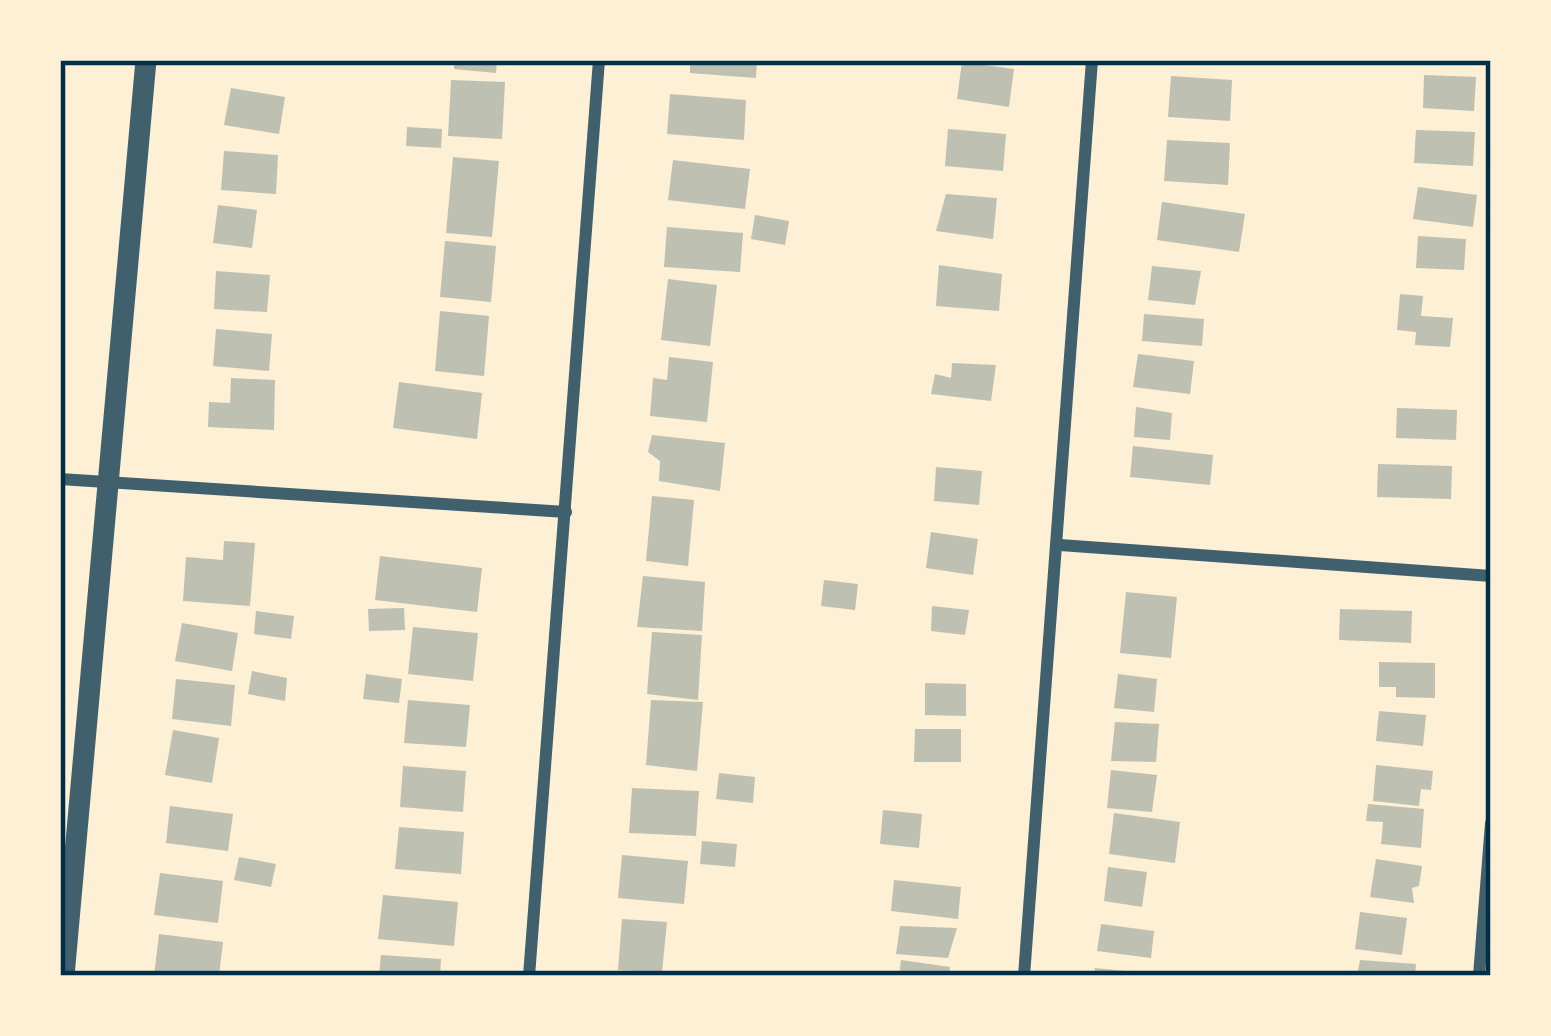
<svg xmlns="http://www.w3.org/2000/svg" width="1551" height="1036" font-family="'Work Sans',sans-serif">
<rect width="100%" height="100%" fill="#fdf0d5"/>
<g fill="#bec0b2">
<path d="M454,60H497L496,73L454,69Z"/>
<path d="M690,60H757L756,78L690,73Z"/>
<path d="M962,62L1014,69L1009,107L957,99Z"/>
<path d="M1424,75L1476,77L1474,111L1423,108Z"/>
<path d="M1171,76L1232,80L1230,121L1168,117Z"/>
<path d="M451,80L505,82L502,139L448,136Z"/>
<path d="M231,88L285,97L279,134L224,125Z"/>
<path d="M670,94L746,100L744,140L667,134Z"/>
<path d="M407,127L442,129L441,148L406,146Z"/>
<path d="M948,129L1006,134L1003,171L945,166Z"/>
<path d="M1416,130L1475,132L1473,166L1414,163Z"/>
<path d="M1167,140L1230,143L1228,185L1164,181Z"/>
<path d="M224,151L278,155L276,194L221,190Z"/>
<path d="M453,157L499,161L492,237L446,233Z"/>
<path d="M673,160L750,169L745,209L668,200Z"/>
<path d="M1418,187L1477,195L1473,227L1413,219Z"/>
<path d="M946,194L997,198L993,239L936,231Z"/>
<path d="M1162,202L1245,214L1239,252L1157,240Z"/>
<path d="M218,205L257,210L252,248L213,243Z"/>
<path d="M755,215L789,221L785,245L751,239Z"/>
<path d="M667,227L743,233L740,272L664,267Z"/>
<path d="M1418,236L1466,239L1464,270L1416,268Z"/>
<path d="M445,241L496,246L491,302L440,297Z"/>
<path d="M939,265L1002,274L999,311L936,306Z"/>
<path d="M1152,266L1201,271L1195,305L1148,300Z"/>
<path d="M216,271L270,275L267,312L214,309Z"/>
<path d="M668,279L717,285L710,346L661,340Z"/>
<path d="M1400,294L1423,296L1421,316L1453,318L1450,347L1415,345L1416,332L1397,330Z"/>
<path d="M440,311L489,316L484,376L435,371Z"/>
<path d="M1144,314L1204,319L1202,346L1142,341Z"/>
<path d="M216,329L272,334L269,371L213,366Z"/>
<path d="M1138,354L1194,361L1190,394L1133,387Z"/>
<path d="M669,357L713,362L707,422L650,416L653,378L667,380Z"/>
<path d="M952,363L996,365L991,401L931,394L935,374L951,378Z"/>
<path d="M231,378L275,380L274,430L208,427L209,402L230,403Z"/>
<path d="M399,382L482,393L477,439L393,428Z"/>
<path d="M1136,407L1172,413L1170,440L1134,437Z"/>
<path d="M1397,408L1457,410L1456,440L1396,438Z"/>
<path d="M652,435L725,443L720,491L659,481L660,461L648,452Z"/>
<path d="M1133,446L1213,455L1210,485L1130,477Z"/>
<path d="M1378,464L1452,466L1451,499L1377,497Z"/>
<path d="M936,467L982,471L979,505L934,501Z"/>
<path d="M652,496L694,500L688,566L646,561Z"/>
<path d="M931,532L978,539L973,575L926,568Z"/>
<path d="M224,541L255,543L250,606L183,601L186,557L223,560Z"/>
<path d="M380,556L482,568L477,612L375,600Z"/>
<path d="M643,576L705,582L702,631L637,627Z"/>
<path d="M824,580L858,584L855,610L821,606Z"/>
<path d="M1126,592L1177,597L1171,658L1120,653Z"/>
<path d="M932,606L969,610L965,635L931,631Z"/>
<path d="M404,608L405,630L369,631L368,609Z"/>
<path d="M1340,609L1412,611L1411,643L1339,640Z"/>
<path d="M256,611L294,616L291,639L254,634Z"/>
<path d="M182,623L238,633L232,671L175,661Z"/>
<path d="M413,627L478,633L473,681L408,674Z"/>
<path d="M652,632L702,635L698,700L647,694Z"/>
<path d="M1379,662L1435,663V698L1396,697V687H1379Z"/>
<path d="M252,671L287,678L285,701L248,694Z"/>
<path d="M366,674L402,679L399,703L363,699Z"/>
<path d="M1118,674L1157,679L1154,712L1114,708Z"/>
<path d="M176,679L235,685L231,726L172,719Z"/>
<path d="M925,683L966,684V716L925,715Z"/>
<path d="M408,700L470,705L466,747L404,743Z"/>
<path d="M651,700L703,702L697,771L646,765Z"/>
<path d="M1379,711L1426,715L1423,746L1376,741Z"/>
<path d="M1115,722L1159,724L1156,762L1111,761Z"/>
<path d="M915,729H961V762H914Z"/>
<path d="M173,730L219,738L212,783L165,775Z"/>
<path d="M1376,765L1433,771L1431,790L1421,789L1419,806L1373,801Z"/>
<path d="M403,766L466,771L463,812L400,807Z"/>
<path d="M1111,770L1157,775L1152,812L1107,808Z"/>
<path d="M719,773L755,777L753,803L716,799Z"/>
<path d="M632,788L699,791L696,836L629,833Z"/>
<path d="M1368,804L1424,809L1421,848L1381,844L1383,822L1366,821Z"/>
<path d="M170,806L233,814L228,851L166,843Z"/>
<path d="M883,810L922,814L919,848L880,844Z"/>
<path d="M1114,813L1180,822L1175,863L1109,854Z"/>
<path d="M399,827L464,832L461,874L395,869Z"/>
<path d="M702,841L737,844L735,867L700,864Z"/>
<path d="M622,855L688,861L684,904L618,898Z"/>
<path d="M239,857L276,864L271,887L234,880Z"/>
<path d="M1376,859L1422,866L1419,886L1412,888L1414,903L1370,897Z"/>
<path d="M1108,867L1147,872L1142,907L1104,901Z"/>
<path d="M160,873L223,881L218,923L154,915Z"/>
<path d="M894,880L961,887L958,919L891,911Z"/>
<path d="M383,895L458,902L454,946L378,939Z"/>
<path d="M1360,912L1407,918L1402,955L1355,949Z"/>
<path d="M622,919L667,922L662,972L618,970Z"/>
<path d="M1101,924L1154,931L1151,958L1097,951Z"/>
<path d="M900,926L957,928L948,958L896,954Z"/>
<path d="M159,934L223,942L219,976H154Z"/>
<path d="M381,955L441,959L440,976H379Z"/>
<path d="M901,960L950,967L949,976H899Z"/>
<path d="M1360,960L1416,964L1415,976H1357Z"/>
<path d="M1095,968L1146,973L1145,976H1094Z"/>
</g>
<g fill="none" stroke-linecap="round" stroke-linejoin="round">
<g stroke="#3f606c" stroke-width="12">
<path d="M60,479L566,512"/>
<path d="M1060,545L1491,576"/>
<path d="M529,976L599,60"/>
<path d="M1024,976L1092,60"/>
<path d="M1479,976L1491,823"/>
</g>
<path stroke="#3f606c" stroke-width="21" d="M64,976L146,60"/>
</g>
<rect width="1551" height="1036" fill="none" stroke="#fdf0d5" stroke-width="126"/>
<rect x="63" y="63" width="1425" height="910" fill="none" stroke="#003049" stroke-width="4.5"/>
</svg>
